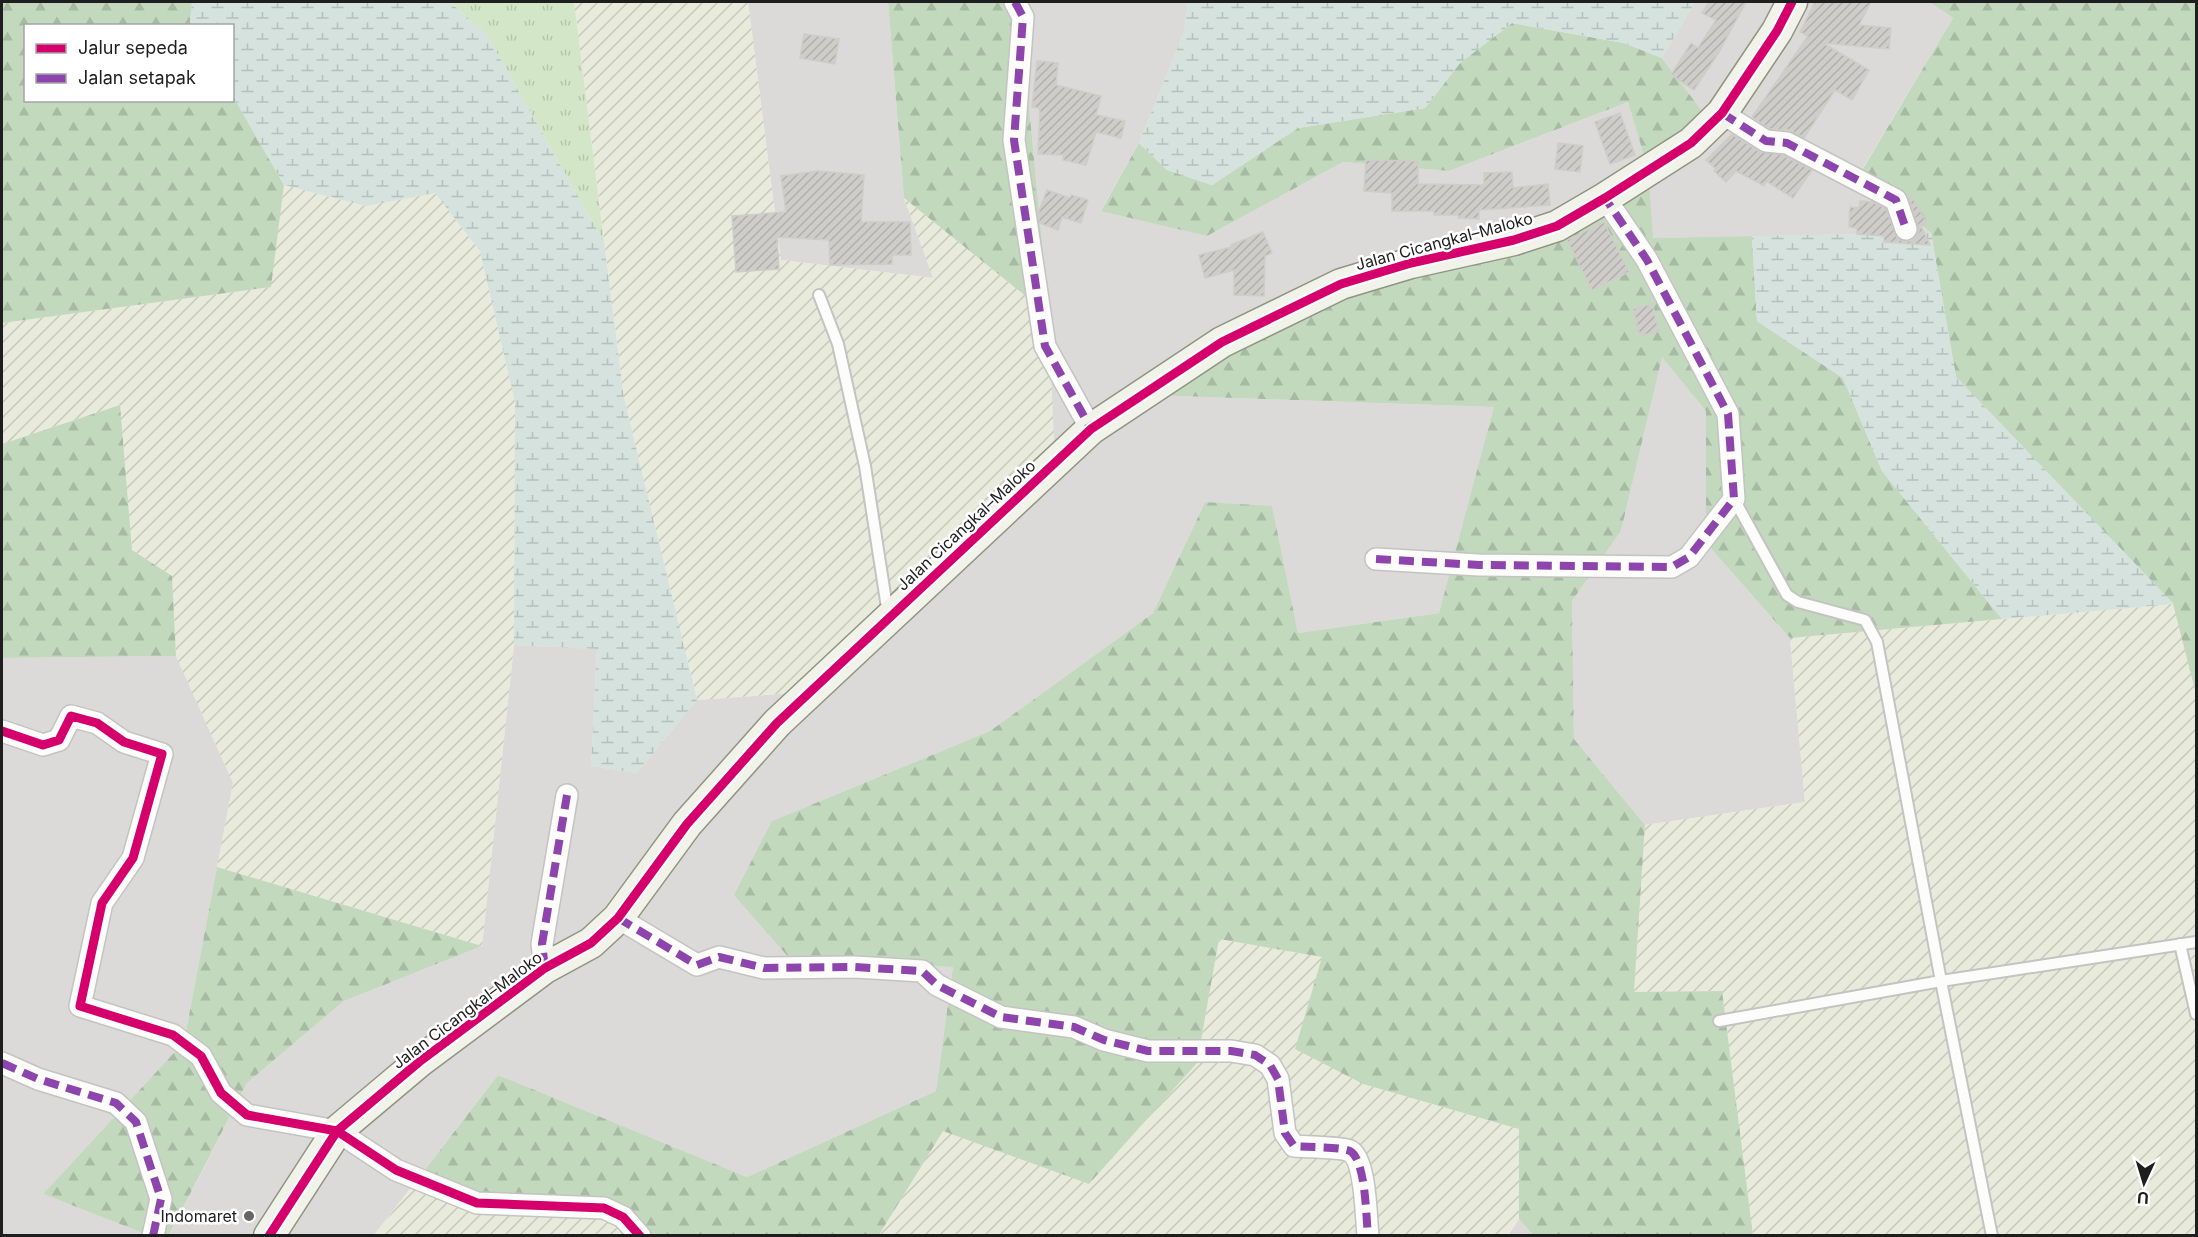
<svg xmlns="http://www.w3.org/2000/svg" width="2198" height="1237" font-family="Inter,sans-serif">
<defs>
<pattern id="farmland-furrows" width="10" height="10" patternUnits="userSpaceOnUse" patternTransform="scale(1.5)"><rect width="10" height="10" fill="#e8ebdb"/><path d="M-1 1l2-2M0 10L10 0M9 11l2-2" fill="none" stroke="#c7c9bc"/></pattern>
<pattern id="grass-tufts" width="24" height="20" patternUnits="userSpaceOnUse" patternTransform="scale(1.5)"><rect width="24" height="20" fill="#d3e7c8"/><path d="M3 7l-1-3M5 7V3M7 7l1-3M15 17l-1-3M17 17v-4M19 17l1-3" fill="none" stroke="#b5c6ab"/></pattern>
<pattern id="forest-firs" width="22" height="20" patternUnits="userSpaceOnUse" patternTransform="scale(1.5)"><rect width="22" height="20" fill="#c3d9be"/><path d="M5 1l3.5 6h-7zM16 11l3.5 6h-7z" fill="#a7baa3"/></pattern>
<pattern id="wetland-marsh" width="20" height="14" patternUnits="userSpaceOnUse" patternTransform="scale(1.5)"><rect width="20" height="14" fill="#d5e2dd"/><path d="M1 5h8M5 5V1M11 12h8M15 12V8" fill="none" stroke="#b6c1bd"/></pattern>
<pattern id="building-hatch" width="6" height="6" patternUnits="userSpaceOnUse" patternTransform="scale(1.5)"><rect width="6" height="6" fill="#cfcdca"/><path d="M-1 1l2-2M0 6l6-6M5 7l2-2" fill="none" stroke="#b1b0ad"/></pattern>
</defs>
<rect width="100%" height="100%" fill="#ecebe7"/>
<g fill="#dbdad8">
<path d="M748,2H888L904,198L934,278L781,260Z"/>
<path d="M1019,2H1188L1184,32L1139,143L1101,210L1207,236L1343,162L1449,171L1628,102L1648,168L1711,123L1662,58L1695,2H1929L1953,18L1861,171L1931,233L1651,238L1151,395L1495,407L1439,613L1298,633L1272,507L1205,502L1153,613L990,731L772,821L791,960L953,967L936,1091L747,1177L498,1075L374,1235L169,1236L247,1083L344,1001L482,946L514,645L597,649L591,766L637,773L697,700L807,692L1049,315Z"/>
<path d="M1662,356L1706,411V543L1790,638L1805,802L1645,825L1574,739L1572,601L1621,531Z"/>
<path d="M176,656L233,783L184,1042L43,1194L148,1235H2V658Z"/>
<path d="M1519,1219L1533,1235L1508,1236Z"/>
</g>
<g fill="url(#farmland-furrows)">
<path d="M574,2H748L781,260L933,278L904,198L1049,315L1055,469L807,692L697,700L624,398Z"/>
<path d="M284,185L366,206L435,193L480,251L515,402L514,645L482,946L217,867L233,783L176,656L172,576L132,550L120,405L2,444V323L270,287Z"/>
<path d="M2174,604L2196,694V1235H1753L1722,991L1634,993L1645,825L1805,802L1790,638Z"/>
<path d="M1219,939L1322,957L1296,1049L1363,1084L1519,1129V1219L1508,1235L879,1236L942,1131L1197,1063Z"/>
<path d="M420,1176L596,1202L635,1236H374Z"/>
</g>
<path fill="url(#grass-tufts)" d="M450,2H574L604,242L486,34Z"/>
<g fill="url(#forest-firs)">
<path d="M2,2H192L190,22L192,25L26,26V100H232L233,96L284,185L271,287L2,323Z"/>
<path d="M888,2H1019L1049,315L904,198Z"/>
<path d="M1929,2H2196V694L2173,604L1956,377L1931,233L1861,172L1953,18Z"/>
<path d="M1512,23L1624,43L1662,58L1711,123L1648,169L1653,238L1752,236L1757,321L1843,378L1882,471L2002,619L1790,638L1706,543V411L1662,357L1621,531L1572,601L1574,739L1645,825L1634,992L1722,991L1753,1235H1533L1519,1219V1129L1363,1084L1295,1049L1322,957L1219,939L1197,1063L1089,1184L943,1131L879,1235L635,1236L596,1202L489,1207L420,1176L498,1075L747,1177L936,1091L953,967L791,960L734,895L772,821L990,731L1153,613L1205,502L1272,506L1298,633L1439,613L1494,407L1149,395L1341,287L1524,245L1648,169L1628,102L1449,171L1343,162L1207,236L1101,211L1139,143L1167,170L1212,185L1298,128L1425,108L1460,63Z"/>
<path d="M120,405L132,550L172,576L176,656L2,658V444Z"/>
<path d="M217,867L482,946L344,1001L247,1083L169,1235H148L43,1194L184,1042Z"/>
</g>
<g fill="url(#wetland-marsh)">
<path d="M192,2H450L486,34L604,242L624,398L697,700L637,773L591,766L597,649L514,645L515,402L480,251L435,193L366,206L284,185L233,96L232,26L192,25L190,22Z"/>
<path d="M1188,2H1695L1662,58L1624,43L1512,23L1460,63L1425,108L1298,128L1212,185L1167,170L1139,143L1184,32Z"/>
<path d="M1931,233L1956,377L2174,604L2002,619L1882,471L1843,378L1757,321L1752,236Z"/>
</g>
<g fill="url(#building-hatch)" stroke="#cfcdc8" stroke-width="1.5">
<path d="M1709,2H1746L1719,52L1694,90L1671,75L1691,43L1698,48L1716,20L1702,13Z"/>
<path d="M1815,2H1871L1859,25L1891,28L1889,49L1823,43L1869,70L1852,100L1835,90L1804,138L1789,130L1770,129L1752,117L1808,36L1800,32Z"/>
<path d="M804,34L839,39L835,64L800,58Z"/>
<path d="M1037,61L1058,63L1056,85L1101,96L1096,115L1125,121L1121,138L1096,132L1086,165L1063,160L1064,155L1038,154L1040,108L1032,107Z"/>
<path d="M1620,113L1635,155L1610,164L1595,122Z"/>
<path d="M1732,134L1760,152L1783,155L1812,170L1793,198L1766,181L1764,186L1736,171L1726,182L1714,171L1716,169L1706,160Z"/>
<path d="M1558,143L1583,146L1580,172L1555,169Z"/>
<path d="M1366,160L1418,161V184L1484,185V173L1512,172L1513,188L1548,184L1550,205L1479,210V219L1458,218V215H1434V211H1392V193L1364,191Z"/>
<path d="M818,171L864,175L861,222H910L911,255H892V264L830,265L829,240L777,237L779,269L736,272L732,216L786,212L781,176Z"/>
<path d="M1047,190L1070,198L1071,195L1088,200L1081,223L1062,217L1058,230L1039,223L1038,214Z"/>
<path d="M1912,197L1927,223L1921,226L1930,245L1884,242V236L1857,234V228L1849,227L1850,207L1859,208L1860,201L1873,202L1886,209L1897,238L1903,241H1911L1916,237L1919,231L1909,198Z"/>
<path d="M1604,222L1629,272L1592,290L1567,240Z"/>
<path d="M1263,232L1272,253L1265,256L1264,296L1234,295V270L1205,278L1199,255L1232,247L1231,245Z"/>
<path d="M1652,304L1659,331L1640,336L1633,309Z"/>
</g>
<g fill="none" stroke-linecap="round" stroke-linejoin="round">
<g stroke="#c3c3c1" stroke-width="14">
<g id="lane">
<path d="M819,295L838,344L865,466L888,614"/>
<path d="M1734,499L1787,595L1798,602L1865,620L1877,642L1941,981L1992,1236"/>
<path d="M2180,944L2196,1014"/>
<path d="M1719,1021L1941,981L2196,942"/>
</g>
</g>
<g stroke="#c3c3c1" stroke-width="24">
<g id="street">
<path d="M1015,2L1023,17L1014,140L1045,346L1091,429"/>
<path d="M1722,113L1766,141L1787,143L1896,200L1906,229"/>
<path d="M1376,559L1479,565L1672,567L1689,557L1734,499L1728,414L1647,260L1605,198"/>
<path d="M2,731L43,745L59,740L71,716L97,723L124,742L162,754L133,858L102,903L80,1006L173,1035L201,1056L221,1093L247,1115L337,1131L396,1170L477,1203L604,1208L623,1217L640,1236"/>
<path d="M618,918L697,965L719,957L764,968L855,967L922,971L937,985L1001,1017L1074,1027L1104,1040L1148,1051H1231L1255,1055L1270,1065L1278,1079L1285,1133L1294,1146C1305,1147 1342,1147 1350,1151C1366,1160 1366,1218 1368,1236"/>
<path d="M545,968L542,944L567,795"/>
<path d="M2,1063L38,1079L116,1103L136,1122L161,1199L153,1236"/>
</g>
</g>
<g stroke="#909480" stroke-width="33">
<path id="secondary" d="M269,1236L337,1131L419,1062L545,968L591,943L618,918L687,824L777,723L1091,429L1222,342L1341,284L1411,263L1514,240L1557,226L1605,198L1691,143L1722,113L1777,31L1792,2"/>
</g>
<use href="#lane" stroke="#fcfcfb" stroke-width="10"/>
<use href="#street" stroke="#fcfcfb" stroke-width="21"/>
<use href="#secondary" stroke="#f1f3eb" stroke-width="30"/>
<g stroke="#8e44ad" stroke-width="8" stroke-dasharray="15 8" stroke-linecap="butt">
<path d="M1015,2L1023,17L1014,140L1045,346L1091,429"/>
<path d="M1722,113L1766,141L1787,143L1896,200L1906,229"/>
<path d="M1376,559L1479,565L1672,567L1689,557L1734,499L1728,414L1647,260L1605,198"/>
<path d="M618,918L697,965L719,957L764,968L855,967L922,971L937,985L1001,1017L1074,1027L1104,1040L1148,1051H1231L1255,1055L1270,1065L1278,1079L1285,1133L1294,1146C1305,1147 1342,1147 1350,1151C1366,1160 1366,1218 1368,1236"/>
<path d="M545,968L542,944L567,795"/>
<path d="M2,1063L38,1079L116,1103L136,1122L161,1199L153,1236"/>
</g>
<g stroke="#fff" stroke-width="13">
<g id="cycleway">
<path d="M2,731L43,745L59,740L71,716L97,723L124,742L162,754L133,858L102,903L80,1006L173,1035L201,1056L221,1093L247,1115L337,1131L396,1170L477,1203L604,1208L623,1217L640,1236"/>
<path d="M269,1236L337,1131L419,1062L545,968L591,943L618,918L687,824L777,723L1091,429L1222,342L1341,284L1411,263L1514,240L1557,226L1605,198L1691,143L1722,113L1777,31L1792,2"/>
</g>
</g>
<use href="#cycleway" stroke="#d6006c" stroke-width="9"/>
</g>
<circle fill="#666664" stroke="#fff" stroke-width="2" cx="249" cy="1216" r="6"/>
<g text-anchor="middle" dominant-baseline="central" stroke-width="5" stroke-linejoin="round" paint-order="stroke">
<g font-size="16" fill="#1e1e1e" stroke="#fff">
<text transform="translate(1444 241) rotate(-15)">Jalan Cicangkal–Maloko</text>
<text transform="translate(966 525) rotate(-43)">Jalan Cicangkal–Maloko</text>
<text transform="translate(467 1010) rotate(-37)">Jalan Cicangkal–Maloko</text>
</g>
<g font-size="16" fill="#1e1e1e" stroke="#fff" text-anchor="end">
<text x="237" y="1216">Indomaret</text>
</g>
</g>
<rect width="2198" height="1237" fill="none" stroke="#1e1e1e" stroke-width="6"/>
<rect x="24" y="24" width="210" height="78" fill="#ffffff" stroke="#a5a5a5" stroke-width="1.5"/>
<rect x="36" y="44" width="30" height="9" fill="#d6006c" stroke="#a5a5a5" stroke-width="1.5"/>
<text x="78" y="54" font-size="18" fill="#1e1e1e">Jalur sepeda</text>
<rect x="36" y="74" width="30" height="9" fill="#8e44ad" stroke="#a5a5a5" stroke-width="1.5"/>
<text x="78" y="84" font-size="18" fill="#1e1e1e">Jalan setapak</text>
<g transform="translate(2144 1183) rotate(184)" stroke="#ffffff" stroke-width="4.5" paint-order="stroke">
<path d="M0-4.5L10 22L0 15L-10 22Z" fill="#1e1e1e"/>
<text y="-9" font-size="16" font-weight="bold" text-anchor="middle" fill="#1e1e1e">U</text>
</g>
</svg>
